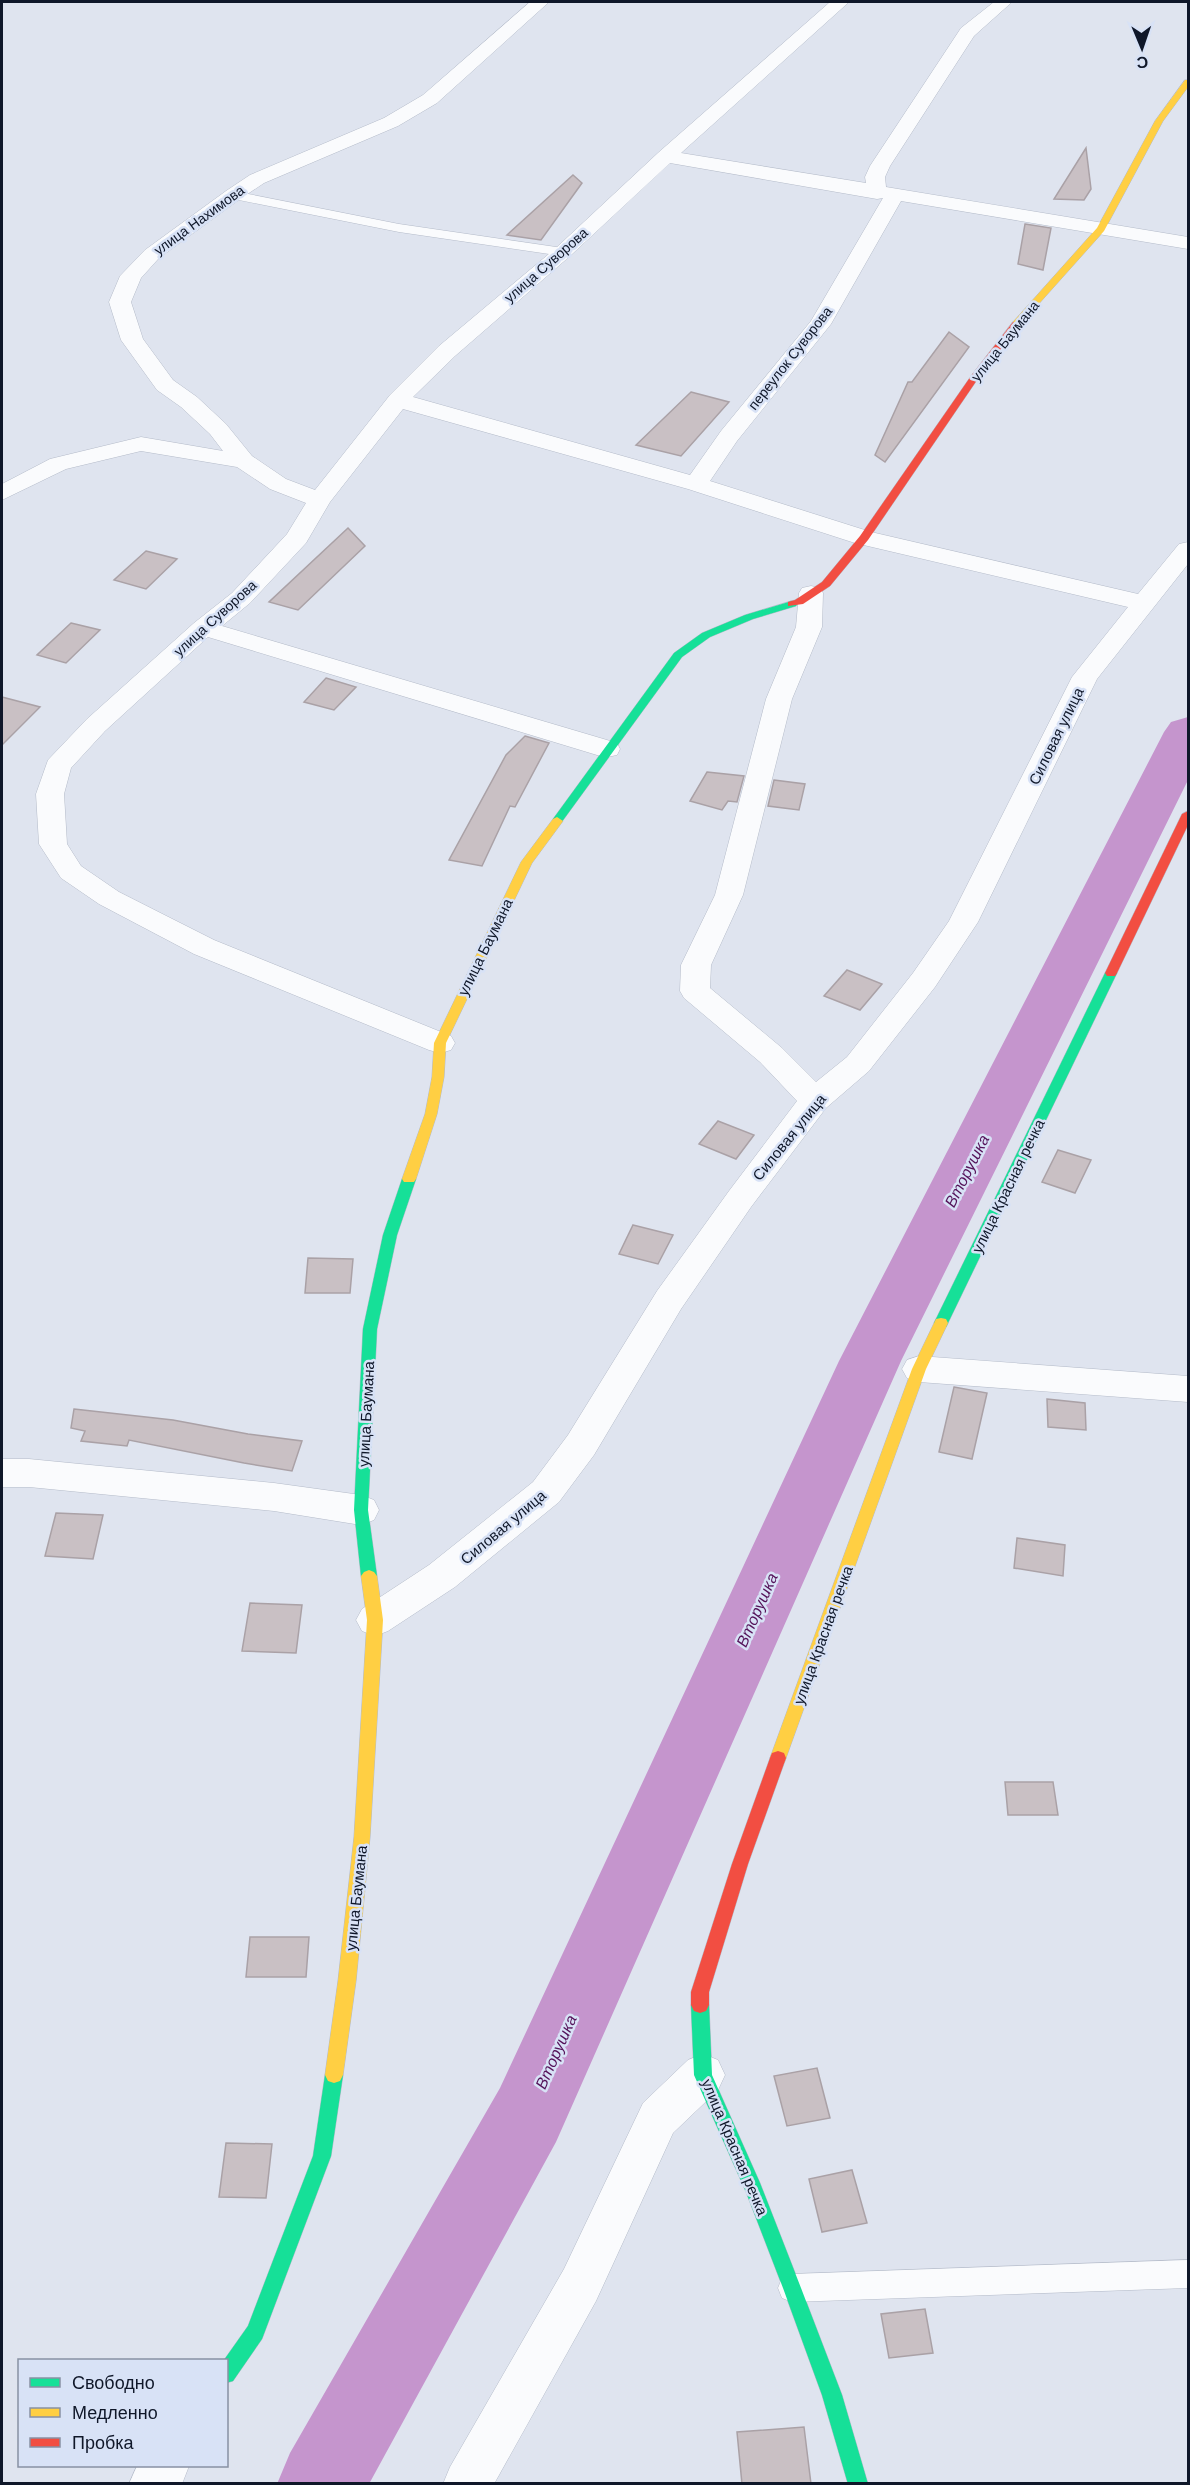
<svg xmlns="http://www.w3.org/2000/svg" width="1190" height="2485" font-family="Helvetica,sans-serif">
<rect width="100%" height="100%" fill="#dfe4ef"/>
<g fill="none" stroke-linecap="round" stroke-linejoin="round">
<path fill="#c595cd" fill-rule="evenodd" d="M1188,717V780L901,1361L556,2142L369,2484H277L290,2453L500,2088L839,1361L1164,732L1171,722Z"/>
</g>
<g fill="#c9c0c4" stroke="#aaa1a6" stroke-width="1.5">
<path d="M1086,148L1091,189L1084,200L1054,199Z"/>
<path d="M573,175L582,183L541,240L507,235Z"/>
<path d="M1025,224L1051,228L1043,270L1018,264Z"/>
<path d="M949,332L969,347L885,462L875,455L908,382H912Z"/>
<path d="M691,392L729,402L681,456L636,445Z"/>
<path d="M348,528L365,546L298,610L269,602Z"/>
<path d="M146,551L177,559L146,589L114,580Z"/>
<path d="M71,623L100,630L66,663L37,655Z"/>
<path d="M326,678L356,687L334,710L304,702Z"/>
<path d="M2,697L40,707L2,745Z"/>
<path d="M525,736L549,743L515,807L510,806L482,866L449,860L506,755Z"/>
<path d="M707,772L744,776L737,802L728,801L722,810L690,801Z"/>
<path d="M774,780L805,784L799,810L768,806Z"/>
<path d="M847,970L882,984L860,1010L824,996Z"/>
<path d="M718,1121L754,1135L736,1159L699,1144Z"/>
<path d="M1058,1150L1091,1160L1075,1193L1042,1182Z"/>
<path d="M633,1225L673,1235L658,1264L619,1254Z"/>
<path d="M308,1258L353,1259L350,1293H305Z"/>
<path d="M954,1387L987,1393L972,1459L939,1452Z"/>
<path d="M1047,1399L1085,1403L1086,1430L1048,1427Z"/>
<path d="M74,1409L173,1420L248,1434L302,1441L292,1471L244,1463L129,1440L127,1446L81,1441L85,1431L71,1428Z"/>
<path d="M56,1513L103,1515L93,1559L45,1556Z"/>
<path d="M1017,1538L1065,1545L1063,1576L1014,1568Z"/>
<path d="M250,1603L302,1605L296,1653L242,1651Z"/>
<path d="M1005,1782H1053L1058,1815H1008Z"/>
<path d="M250,1937H309L306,1977H246Z"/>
<path d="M817,2068L830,2118L787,2126L774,2076Z"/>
<path d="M226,2143L272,2144L266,2198L219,2197Z"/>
<path d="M852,2170L867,2223L822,2232L809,2179Z"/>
<path d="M925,2309L933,2353L889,2358L881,2314Z"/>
<path d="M804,2427L811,2484H742L737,2432Z"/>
</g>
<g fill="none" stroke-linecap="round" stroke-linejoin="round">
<g stroke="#b4bbc9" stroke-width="1">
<g id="lane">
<path d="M233,191L399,224L563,248L569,252L563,256L399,232L229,198V192Z"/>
<path d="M1188,2260V2288L792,2302L782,2298L778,2288L782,2278L792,2274Z"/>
</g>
</g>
<g stroke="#b4bbc9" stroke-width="1">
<g id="street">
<path d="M530,2H549L437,103L398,126L264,183L240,199L159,258L141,278L131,302L143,339L173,380L197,397L226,424L252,456L286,479L315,490L390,395L439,346L556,248L659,152L830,2H849L681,153L866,183L865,177L870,166L961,28L994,2H1012L974,36L890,166L885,177L886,187L1188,237V249L901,201L831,324L737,441L710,481L871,532L1138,594L1179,544L1188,542V564L1097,679L978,922L935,987L869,1071L826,1108L751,1207L681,1309L594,1455L559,1502L455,1587L388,1631L375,1636L362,1631L356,1620L362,1609L429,1565L533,1482L568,1435L657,1291L729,1191L797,1101L760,1062L684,998L680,991L681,965L715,895L766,699L796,627L799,593L802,588L811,586L820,588L823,593L822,627L792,699L743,895L711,965L710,988L782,1048L816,1082L847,1057L913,973L949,921L1072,677L1128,607L855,543L688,489L403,409L330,502L306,543L250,603L222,626L617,743L620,749L617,755L607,757L597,755L208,637L105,731L71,768L64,794L67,844L81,866L119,892L214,940L451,1036L455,1043L451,1050L440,1053L429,1050L194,954L99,904L61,878L39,844L36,794L48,760L87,719L194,623L232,593L287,534L306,503L270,489L237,467L141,451L66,469L2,500V484L50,459L141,437L223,451L210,434L181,407L157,390L121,340L109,302L120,276L145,250L226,191L250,175L384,118L423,95ZM670,163L877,199L883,198L811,321L721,431L690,475L413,397L455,356L570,256Z"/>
<path d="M919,1356L1188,1376V1402L919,1382L907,1378L902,1369L907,1360Z"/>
<path d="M2,1459H29L274,1483L361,1495L374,1500L379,1510L374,1520L361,1525L274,1511L29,1487H2Z"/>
<path d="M703,2054L718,2060L725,2075L718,2090L673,2133L596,2301L494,2484H443L450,2467L564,2269L643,2103L688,2060Z"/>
<path d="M137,2466H189L182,2484H129Z"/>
</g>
</g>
<g stroke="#b4bbc9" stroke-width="1">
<g id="fast">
<path d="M792,601L797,604L796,606L753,619L710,637L682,657L561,823H553V819L674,653L702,633L745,615Z"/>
<path d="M1111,969L1117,973L948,1323L946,1327H936L934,1323L1105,973Z"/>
<path d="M409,1174L416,1179L397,1235L377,1329L368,1510L377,1576L374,1580L369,1582L364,1580L361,1576L354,1510L363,1329L383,1235L402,1179Z"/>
<path d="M700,1997L706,1999L709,2005L712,2075L760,2183L801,2288L842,2395L868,2484H848L822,2395L783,2288L746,2192L694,2075L691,2005L694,1999Z"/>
<path d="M334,2067L340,2069L343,2075L331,2156L262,2339L233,2381L226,2383V2360H224L248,2326L313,2156L325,2075L328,2069Z"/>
</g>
</g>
<g stroke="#b4bbc9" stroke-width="1">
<g id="slow">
<path d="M1185,80H1188V87L1163,121L1104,231L1019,326H1013V322L1097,228L1155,121Z"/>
<path d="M557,817L563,821L532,863L446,1043L444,1077L437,1114L416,1179L414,1182H404L402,1179L425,1114L432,1077L434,1043L521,862L553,819Z"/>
<path d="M941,1318L946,1319L948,1323L926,1369L786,1758L784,1763L778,1765L772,1763L770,1758L912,1369L936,1319Z"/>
<path d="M369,1570L374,1572L377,1576L383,1620L370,1837L356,1981L343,2075L340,2081L334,2083L328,2081L325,2075L338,1981L354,1837L367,1620L361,1576L364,1572Z"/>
</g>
</g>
<g stroke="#b4bbc9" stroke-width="1">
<g id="jam">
<path d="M1013,322L1020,324L977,380L868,540L830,586L803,604L788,606V602L795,600L822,582L860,536L971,376Z"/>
<path d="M1188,811V825L1117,973L1115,976H1107L1105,973L1182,814Z"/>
<path d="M778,1751L784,1753L786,1758L748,1864L709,1992V2005L706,2011L700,2013L694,2011L691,2005V1992L732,1864L770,1758L772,1753Z"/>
</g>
</g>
<use href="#lane" fill="#fafbfd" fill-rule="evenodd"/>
<use href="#street" fill="#fafbfd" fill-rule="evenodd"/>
<use href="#fast" fill="#16e098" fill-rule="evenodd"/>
<use href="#slow" fill="#ffcf43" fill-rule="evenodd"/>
<use href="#jam" fill="#f24e42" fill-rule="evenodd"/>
</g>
<g text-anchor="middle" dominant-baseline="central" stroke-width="5" stroke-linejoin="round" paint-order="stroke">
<g font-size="14" fill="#0f1729" stroke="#d8e2f6">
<text transform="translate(199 220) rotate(-36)">улица Нахимова</text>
<text transform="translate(546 265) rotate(-41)">улица Суворова</text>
<text transform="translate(1005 341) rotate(-51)">улица Баумана</text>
<text transform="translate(790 358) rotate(-52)">переулок Суворова</text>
<text transform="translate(215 618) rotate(-42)">улица Суворова</text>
</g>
<g font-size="15" fill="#0f1729" stroke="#d8e2f6">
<text transform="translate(1056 736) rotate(-64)">Силовая улица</text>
<text transform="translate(485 947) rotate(-64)">улица Баумана</text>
<text transform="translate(789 1137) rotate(-51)">Силовая улица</text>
<text transform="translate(1008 1186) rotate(-64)">улица Красная речка</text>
<text transform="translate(366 1414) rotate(-87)">улица Баумана</text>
<text transform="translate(503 1527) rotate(-40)">Силовая улица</text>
<text transform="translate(823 1635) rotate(-70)">улица Красная речка</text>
<text transform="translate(356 1898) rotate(-84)">улица Баумана</text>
<text transform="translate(735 2147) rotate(67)">улица Красная речка</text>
</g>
<g font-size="16" font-style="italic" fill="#541259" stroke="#d8e2f6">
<text transform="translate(967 1171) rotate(-63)">Вторушка</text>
<text transform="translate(757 1610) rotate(-66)">Вторушка</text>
<text transform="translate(556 2052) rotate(-66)">Вторушка</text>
</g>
</g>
<rect width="1190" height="2485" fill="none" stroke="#0f1729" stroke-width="6"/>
<rect x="18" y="2359" width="210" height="108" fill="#d8e2f6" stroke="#8891a4" stroke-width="1.5"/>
<rect x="30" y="2378" width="30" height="9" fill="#16e098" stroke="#8891a4" stroke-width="1.5"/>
<text x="72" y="2389" font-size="18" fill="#0f1729">Свободно</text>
<rect x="30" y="2408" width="30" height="9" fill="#ffcf43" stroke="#8891a4" stroke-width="1.5"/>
<text x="72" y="2419" font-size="18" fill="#0f1729">Медленно</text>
<rect x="30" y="2438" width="30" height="9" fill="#f24e42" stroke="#8891a4" stroke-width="1.5"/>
<text x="72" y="2449" font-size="18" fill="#0f1729">Пробка</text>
<g transform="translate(1142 48) rotate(178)" stroke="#d8e2f6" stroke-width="4.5" paint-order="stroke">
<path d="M0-4.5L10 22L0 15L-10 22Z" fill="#0f1729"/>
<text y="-9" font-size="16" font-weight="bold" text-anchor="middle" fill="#0f1729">С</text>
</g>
</svg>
